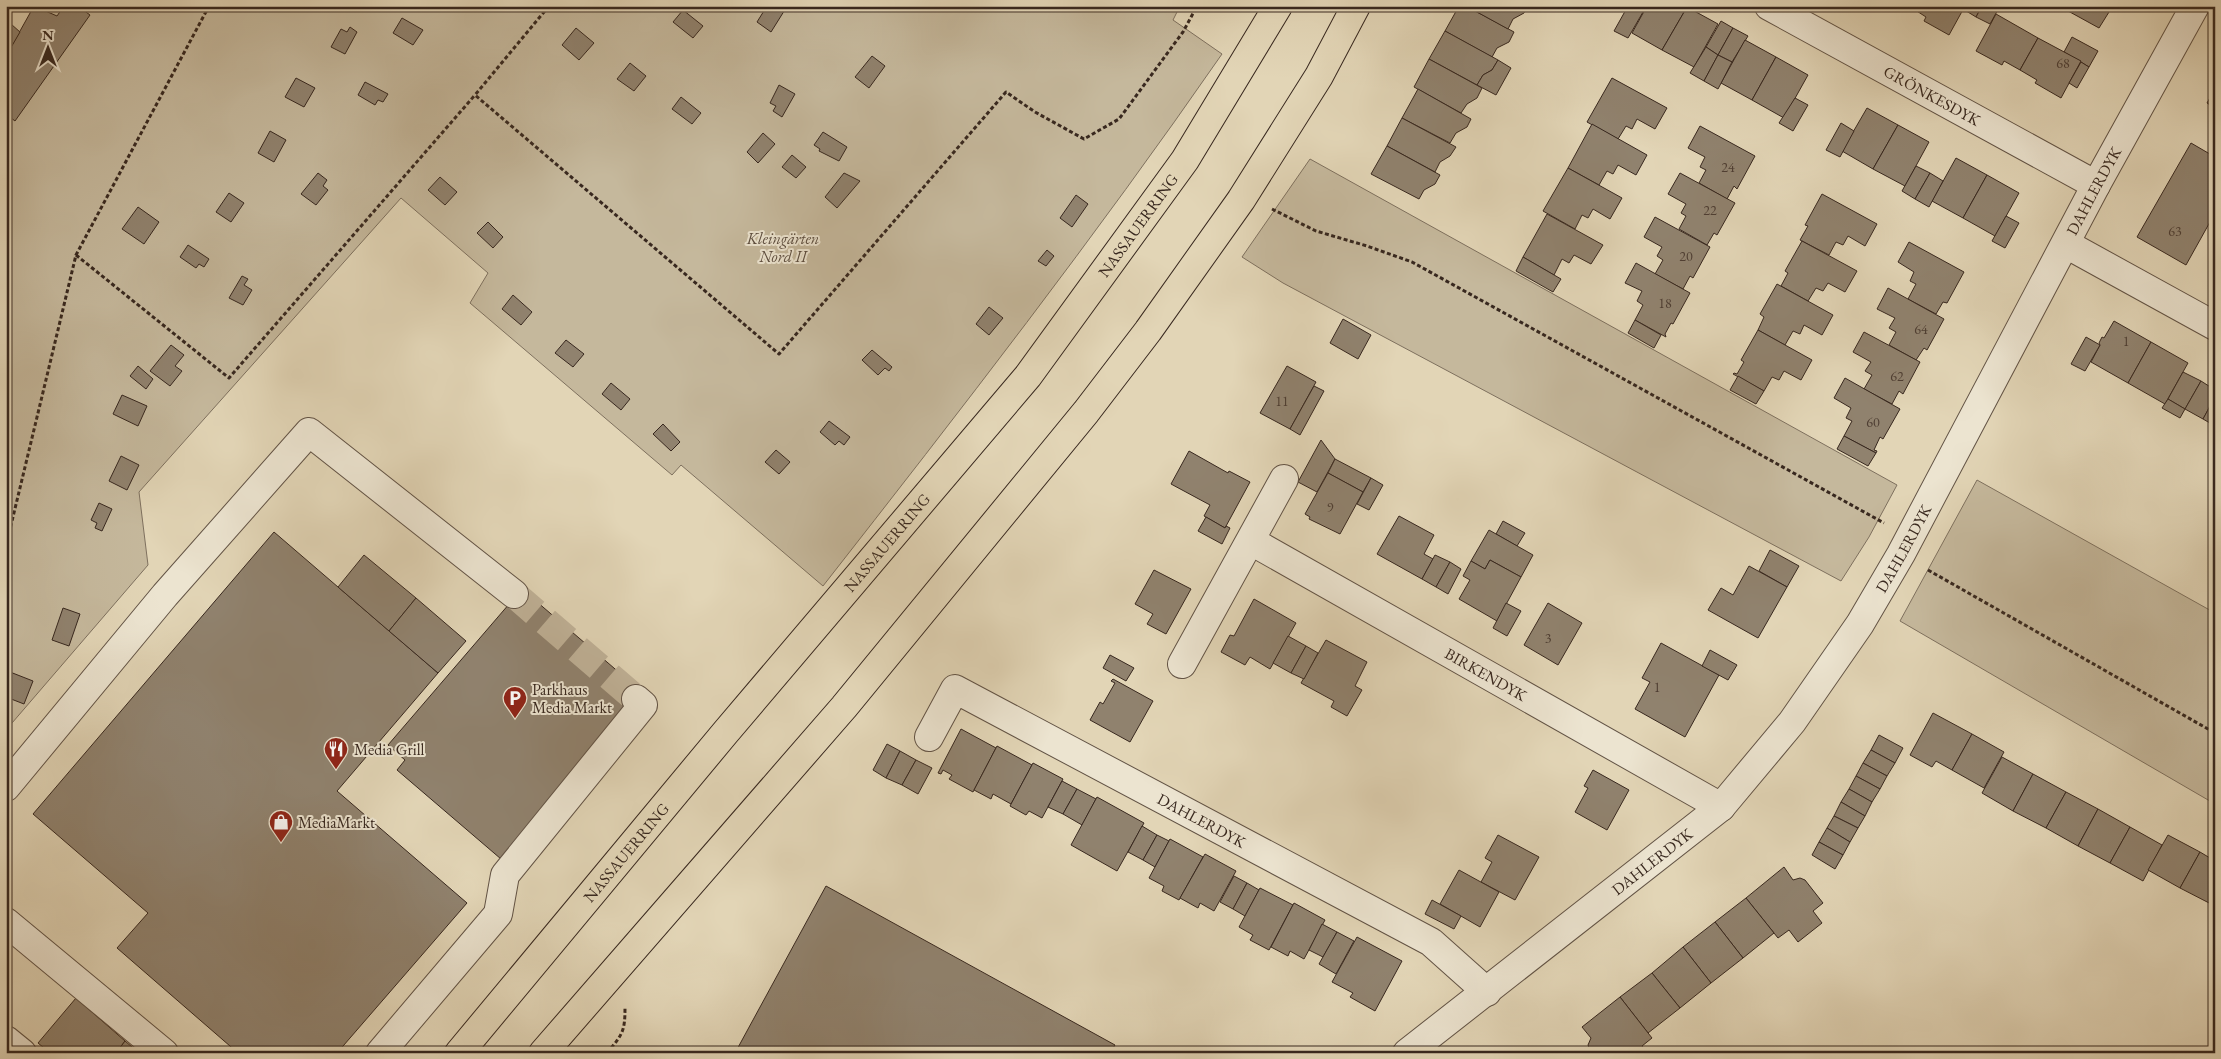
<svg xmlns="http://www.w3.org/2000/svg" width="2221" height="1059" font-family="'EB Garamond',serif">
<rect width="100%" height="100%" fill="#e2d5b6"/>
<filter id="stains"><feTurbulence type="fractalNoise" baseFrequency=".004" numOctaves="4"/><feColorMatrix values="0 0 0 0 .2 0 0 0 0 .09 0 0 0 0 .02 0 0 0 .5 -.17"/></filter>
<radialGradient id="worn" r=".72"><stop offset=".6" stop-color="#630" stop-opacity="0"/><stop offset="1" stop-color="#630" stop-opacity=".3"/></radialGradient>
<g fill="#c5b89c" stroke="#7e705e">
<path d="M43,6H1180L1173,20L1222,54C1096,236 960,411 823,586L681,465L672,475L470,303L488,273L401,198L139,492L148,565L6,730V73Z"/>
<path d="M1310,159L1897,485L1869,537L1841,581L1283,283L1242,257Z"/>
<path d="M1977,480L2215,613V804L1900,621Z"/>
</g>
<g fill="#90826e" stroke="#38281f">
<path d="M34,6L57,16L64,6H78L90,15L15,121L6,114V56Z"/>
<path d="M767,6H783L786,8L771,32L757,22Z"/>
<path d="M1459,6H1466L1514,32L1509,42L1497,48L1492,57L1445,31Z"/>
<path d="M1466,6H1528L1524,13L1513,19L1508,29Z"/>
<path d="M1628,6H1632L1643,12L1628,38L1614,31Z"/>
<path d="M1632,6H1647L1643,12Z"/>
<path d="M1647,6L1687,7L1662,50L1632,33Z"/>
<path d="M1909,6H1965L1949,35L1924,21L1926,17Z"/>
<path d="M1965,6H1982L1976,17L1963,9Z"/>
<path d="M1982,6H2000L1990,24L1976,17Z"/>
<path d="M2059,6H2102V8L2109,12L2099,28Z"/>
<path d="M1687,7L1718,24L1694,67L1662,50Z"/>
<path d="M683,10L703,26L693,38L673,22Z"/>
<path d="M1996,14L2038,38L2020,70L2004,61L2002,65L1976,51Z"/>
<path d="M402,18L423,30L413,45L393,33Z"/>
<path d="M1721,21L1733,28L1718,55L1706,47Z"/>
<path d="M11,24L20,32L6,56V29Z"/>
<path d="M350,27L357,32L345,54L331,47L341,29L347,32Z"/>
<path d="M576,28L594,43L579,60L562,45Z"/>
<path d="M1733,28L1748,36L1732,62L1718,55Z"/>
<path d="M1445,31L1498,60L1492,70L1483,75L1477,85L1429,59Z"/>
<path d="M2072,37L2098,51L2089,67L2064,52Z"/>
<path d="M2038,38L2081,61L2061,98L2035,83L2037,80L2020,70Z"/>
<path d="M1745,40L1776,57L1752,100L1721,83Z"/>
<path d="M1706,47L1718,55L1704,81L1690,73Z"/>
<path d="M1718,55L1732,62L1718,89L1704,81Z"/>
<path d="M872,56L885,66L869,88L855,77Z"/>
<path d="M1776,57L1808,75L1784,118L1752,100Z"/>
<path d="M1429,59L1482,88L1477,98L1467,104L1461,113L1414,87Z"/>
<path d="M1498,60L1511,68L1496,95L1477,85L1483,75L1492,70Z"/>
<path d="M2081,62L2089,67L2077,88L2069,83Z"/>
<path d="M630,63L646,76L634,91L617,79Z"/>
<path d="M296,78L315,88L304,107L285,97Z"/>
<path d="M1612,78L1667,108L1655,129L1637,119L1632,129L1626,126L1618,139L1587,122Z"/>
<path d="M365,82L388,94L383,102L378,100L375,105L358,95Z"/>
<path d="M779,85L795,94L782,117L773,111L776,106L770,103Z"/>
<path d="M1418,89L1471,119L1467,127L1456,133L1450,143L1402,118Z"/>
<path d="M2215,89V108L2207,103Z"/>
<path d="M681,97L701,113L692,124L672,109Z"/>
<path d="M1795,98L1808,105L1793,131L1779,123Z"/>
<path d="M1867,108L1898,125L1873,169L1842,151Z"/>
<path d="M1402,118L1456,147L1450,156L1440,162L1435,172L1387,146Z"/>
<path d="M1841,123L1854,131L1840,157L1826,150Z"/>
<path d="M1592,124L1647,155L1636,175L1618,165L1613,174L1607,171L1599,185L1568,168Z"/>
<path d="M1898,125L1929,142L1905,186L1873,169Z"/>
<path d="M1700,126L1755,156L1737,189L1734,186L1727,199L1699,183L1706,170L1700,167L1705,157L1688,148Z"/>
<path d="M270,131L286,140L274,162L258,153Z"/>
<path d="M823,132L847,147L839,161L819,151L820,149L814,145Z"/>
<path d="M763,133L775,144L758,163L747,152Z"/>
<path d="M2191,143L2215,157V213L2186,265L2137,237Z"/>
<path d="M1387,146L1440,175L1435,184L1424,190L1419,199L1371,174Z"/>
<path d="M792,155L806,167L796,178L782,167Z"/>
<path d="M1956,158L1987,175L1963,218L1932,201Z"/>
<path d="M1916,166L1930,173L1915,199L1902,191Z"/>
<path d="M1568,168L1622,198L1610,219L1593,209L1588,218L1582,215L1575,229L1543,211Z"/>
<path d="M318,173L327,180L323,186L328,190L316,205L301,194Z"/>
<path d="M844,173L860,181L837,208L825,197Z"/>
<path d="M1680,173L1735,203L1717,235L1714,233L1707,245L1679,229L1686,216L1681,213L1686,204L1668,194Z"/>
<path d="M1930,173L1943,181L1929,207L1915,199Z"/>
<path d="M1987,175L2019,193L1995,236L1963,218Z"/>
<path d="M440,177L457,192L445,205L428,190Z"/>
<path d="M229,193L244,203L231,222L216,212Z"/>
<path d="M1822,194L1877,224L1865,246L1848,236L1843,245L1836,242L1829,255L1800,240L1808,226L1805,225Z"/>
<path d="M1076,195L1088,204L1072,227L1060,218Z"/>
<path d="M138,207L159,222L144,244L122,229Z"/>
<path d="M1547,214L1603,245L1591,264L1574,255L1569,263L1562,259L1554,275L1523,257Z"/>
<path d="M2006,216L2019,223L2005,248L1992,241Z"/>
<path d="M1655,217L1710,247L1693,278L1690,276L1683,289L1655,274L1663,260L1657,256L1662,247L1644,237Z"/>
<path d="M488,222L503,237L493,248L477,233Z"/>
<path d="M1802,241L1857,271L1845,292L1828,283L1823,291L1816,288L1808,301L1781,286L1788,273L1785,271Z"/>
<path d="M1909,242L1964,272L1947,303L1943,302L1936,314L1908,299L1916,284L1910,281L1914,272L1898,262Z"/>
<path d="M188,245L209,259L204,267L199,264L196,268L180,257Z"/>
<path d="M1047,250L1054,256L1046,266L1038,261Z"/>
<path d="M1523,257L1561,279L1553,292L1516,271Z"/>
<path d="M1636,263L1690,293L1673,324L1671,323L1665,334L1666,337L1635,320L1643,305L1637,301L1642,291L1625,283Z"/>
<path d="M242,276L248,279L244,285L252,290L243,305L229,298Z"/>
<path d="M1777,284L1833,315L1822,335L1804,325L1800,334L1793,331L1785,345L1758,330L1764,317L1760,314Z"/>
<path d="M1888,288L1944,319L1927,350L1924,348L1916,360L1889,345L1896,332L1889,328L1895,318L1877,309Z"/>
<path d="M513,295L532,312L521,325L502,309Z"/>
<path d="M989,307L1003,318L989,335L976,324Z"/>
<path d="M1343,319L1371,335L1358,359L1330,343Z"/>
<path d="M1635,320L1661,335L1654,348L1628,333Z"/>
<path d="M2114,321L2151,342L2128,383L2091,362L2100,345L2099,343L2102,337L2104,338Z"/>
<path d="M1758,330L1812,360L1801,380L1784,371L1779,380L1772,377L1764,391L1733,374L1734,373L1737,374L1744,362L1741,360Z"/>
<path d="M1864,332L1920,362L1903,394L1899,391L1892,404L1864,389L1872,375L1865,371L1871,362L1853,352Z"/>
<path d="M2086,337L2100,345L2085,371L2071,364Z"/>
<path d="M566,340L584,354L573,367L555,353Z"/>
<path d="M2151,342L2188,363L2165,404L2128,383Z"/>
<path d="M171,345L184,355L175,366L182,371L170,386L150,371Z"/>
<path d="M872,350L892,367L889,371L885,368L878,375L862,360Z"/>
<path d="M138,366L153,379L146,389L130,376Z"/>
<path d="M1287,366L1316,382L1290,429L1260,413Z"/>
<path d="M2183,372L2201,381L2185,409L2168,399Z"/>
<path d="M1738,376L1764,391L1756,404L1730,390Z"/>
<path d="M1845,378L1900,409L1883,439L1880,437L1874,450L1877,451L1876,453L1844,436L1852,421L1846,418L1851,408L1834,398Z"/>
<path d="M2201,381L2215,390V397L2203,419L2185,409Z"/>
<path d="M611,383L630,399L621,410L602,394Z"/>
<path d="M1314,386L1324,391L1300,435L1290,429Z"/>
<path d="M122,395L147,406L138,426L113,414Z"/>
<path d="M2215,397V426L2203,419Z"/>
<path d="M2168,399L2185,409L2180,418L2162,408Z"/>
<path d="M829,421L850,437L844,445L839,441L835,445L820,432Z"/>
<path d="M663,424L680,442L671,451L653,434Z"/>
<path d="M1844,436L1876,453L1868,466L1837,449Z"/>
<path d="M1321,440L1335,459L1317,492L1298,482Z"/>
<path d="M776,450L790,462L779,474L765,462Z"/>
<path d="M1189,451L1228,473L1229,471L1250,482L1225,528L1204,516L1210,505L1171,484Z"/>
<path d="M121,456L139,465L127,490L109,481Z"/>
<path d="M1335,459L1371,478L1363,492L1328,473Z"/>
<path d="M1328,473L1363,492L1340,534L1309,519L1310,517L1305,514Z"/>
<path d="M1371,478L1383,485L1369,510L1357,504Z"/>
<path d="M99,503L112,509L102,531L95,528L97,523L91,520Z"/>
<path d="M1399,516L1434,535L1424,554L1433,559L1422,579L1377,554Z"/>
<path d="M1206,517L1225,528L1226,526L1230,528L1222,544L1198,531Z"/>
<path d="M1503,521L1525,533L1517,546L1496,534Z"/>
<path d="M1489,530L1533,555L1521,577L1490,560L1485,569L1471,561Z"/>
<path d="M274,532L438,673L337,791L467,903L337,1053H238L117,948L148,913L33,814Z"/>
<path d="M1770,550L1799,566L1787,587L1759,571Z"/>
<path d="M364,555L416,598L389,631L338,587Z"/>
<path d="M1435,555L1450,562L1436,587L1422,579Z"/>
<path d="M1490,560L1521,577L1497,621L1459,599L1470,580L1463,576L1471,561L1485,569Z"/>
<path d="M1450,562L1461,569L1448,594L1436,587Z"/>
<path d="M1749,566L1787,587L1758,638L1708,610L1721,588L1733,595Z"/>
<path d="M1154,570L1191,589L1166,634L1147,624L1153,614L1135,604Z"/>
<path d="M522,589L643,693L501,859L397,770L405,760L388,745Z"/>
<path d="M416,598L466,641L438,673L389,631Z"/>
<path d="M1254,599L1296,623L1270,669L1250,657L1245,665L1221,652L1230,635L1234,636Z"/>
<path d="M1506,603L1521,611L1507,636L1493,628Z"/>
<path d="M1548,603L1582,623L1558,665L1524,645Z"/>
<path d="M63,608L80,614L69,646L52,640Z"/>
<path d="M1288,636L1306,646L1291,673L1273,663Z"/>
<path d="M1326,640L1367,662L1355,686L1362,690L1347,716L1331,707L1334,701L1301,683Z"/>
<path d="M1661,643L1719,675L1685,737L1635,709L1650,682L1642,678Z"/>
<path d="M1306,646L1318,653L1304,679L1291,673Z"/>
<path d="M1710,650L1737,665L1728,680L1702,666Z"/>
<path d="M1110,655L1134,668L1126,681L1103,668Z"/>
<path d="M10,672L33,681L24,704L6,697V680Z"/>
<path d="M1113,679L1153,701L1130,742L1090,720L1100,702L1103,704L1115,683L1111,681Z"/>
<path d="M1933,713L1972,734L1952,770L1936,761L1932,767L1910,755Z"/>
<path d="M961,729L996,748L973,792L949,779L952,775L943,770L941,774L938,773Z"/>
<path d="M1972,734L2004,752L1984,788L1952,770Z"/>
<path d="M1879,735L1903,748L1895,763L1871,750Z"/>
<path d="M887,744L900,751L886,778L873,770Z"/>
<path d="M997,746L1032,765L1011,804L993,794L991,799L974,790Z"/>
<path d="M1871,750L1895,763L1887,776L1863,763Z"/>
<path d="M900,751L916,760L902,785L886,778Z"/>
<path d="M2002,757L2033,774L2013,811L1982,793Z"/>
<path d="M916,760L932,768L918,794L902,785Z"/>
<path d="M1033,763L1063,779L1042,818L1029,811L1026,815L1010,806Z"/>
<path d="M1863,763L1887,776L1880,789L1856,776Z"/>
<path d="M1593,770L1629,790L1607,830L1575,812L1588,788L1584,786Z"/>
<path d="M2033,774L2066,792L2046,828L2013,811Z"/>
<path d="M1856,776L1880,789L1872,802L1849,789Z"/>
<path d="M1062,781L1077,789L1063,814L1048,807Z"/>
<path d="M1077,789L1096,799L1082,825L1063,814Z"/>
<path d="M1849,789L1872,802L1865,816L1841,802Z"/>
<path d="M2066,792L2098,809L2078,846L2046,828Z"/>
<path d="M1097,797L1144,823L1117,871L1071,845Z"/>
<path d="M1841,802L1865,816L1858,828L1834,816Z"/>
<path d="M2098,809L2130,827L2110,863L2078,846Z"/>
<path d="M1834,816L1858,828L1850,842L1827,828Z"/>
<path d="M1142,826L1157,835L1143,860L1128,852Z"/>
<path d="M2130,827L2162,845L2143,881L2110,863Z"/>
<path d="M1827,828L1850,842L1843,855L1819,842Z"/>
<path d="M1157,835L1169,841L1155,867L1143,860Z"/>
<path d="M1498,835L1539,857L1515,900L1481,882L1492,862L1485,858Z"/>
<path d="M2168,835L2200,852L2180,888L2148,870Z"/>
<path d="M1170,839L1203,857L1179,900L1162,891L1164,886L1149,878Z"/>
<path d="M1819,842L1843,855L1835,869L1812,855Z"/>
<path d="M2200,852L2215,861V901L2213,905L2180,888Z"/>
<path d="M1205,854L1236,871L1214,911L1200,903L1198,908L1180,898Z"/>
<path d="M1784,867L1793,880L1800,878L1805,880L1823,903L1813,911L1822,923L1798,942L1789,930L1778,938L1746,898Z"/>
<path d="M1459,870L1499,892L1480,927L1440,904Z"/>
<path d="M1234,876L1247,883L1233,909L1220,902Z"/>
<path d="M1247,883L1259,890L1245,916L1233,909Z"/>
<path d="M826,886L1115,1045L1110,1053H735Z"/>
<path d="M1260,888L1293,905L1269,950L1250,940L1253,935L1239,927Z"/>
<path d="M1746,898L1774,933L1743,958L1715,922Z"/>
<path d="M1432,900L1461,916L1454,929L1425,914Z"/>
<path d="M1294,903L1325,920L1304,959L1290,951L1288,956L1271,947Z"/>
<path d="M1715,922L1743,958L1711,983L1683,947Z"/>
<path d="M1322,924L1337,932L1323,957L1309,950Z"/>
<path d="M1337,932L1354,941L1336,974L1319,964Z"/>
<path d="M1357,937L1402,961L1375,1011L1350,997L1353,993L1332,982Z"/>
<path d="M1683,947L1711,983L1680,1008L1652,973Z"/>
<path d="M1652,973L1680,1008L1648,1033L1620,997Z"/>
<path d="M1620,997L1652,1038L1642,1046L1648,1053H1591L1588,1045L1591,1038L1582,1027Z"/>
<path d="M76,998L125,1041L116,1053H50L38,1043Z"/>
<path d="M125,1041L139,1053H116Z"/>
</g>
<g fill="none" stroke-linecap="round" stroke-linejoin="round">
<path stroke="#c0b298" stroke-width="28" stroke-dasharray="28 14" stroke-linecap="butt" d="M514,594L636,699"/>
<g stroke="#625345" stroke-width="30">
<g id="minor">
<path id="s1" d="M1769,6L2096,185"/>
<path d="M2066,244L2215,326"/>
<path id="s2" d="M1251,541L1721,807"/>
<path d="M1182,664L1284,479"/>
<path id="s3" d="M929,737L955,689L1431,942L1487,992"/>
<path d="M6,787L165,595L309,432L514,594"/>
<path d="M6,922L164,1053"/>
<path d="M6,1040L22,1053"/>
<path d="M380,1053L498,914L505,875L643,705L636,699"/>
<path id="s4" d="M1407,1053L1721,807L1792,722L1860,624L1901,554L2096,185L2195,6"/>
</g>
</g>
<g stroke="#38281f" stroke-width="30">
<g id="major">
<path id="s5" d="M459,1053L725,733L1028,376L1185,160L1278,6"/>
<path d="M543,1053L844,707L1086,412L1148,331L1241,200L1319,76L1356,6"/>
</g>
</g>
<g stroke="#38281f" stroke-width="3" stroke-dasharray="4 2.5" stroke-linecap="butt">
<path d="M549,6L475,95L779,354L1006,92L1035,112L1084,139L1119,119L1183,32L1197,6"/>
<path d="M1272,209L1316,231L1367,246L1412,262L1884,523"/>
<path d="M76,255L229,378L475,95"/>
<path d="M6,546L76,255L209,6"/>
<path d="M1928,570L2215,733"/>
<path d="M607,1053C623,1034 625,1031 625,1007"/>
</g>
<use href="#minor" stroke="#ece4d0" stroke-width="28"/>
<use href="#major" stroke="#e2d5b6" stroke-width="28"/>
</g>
<defs>
<g id="parking-pin" transform="scale(1.25)"><path d="M0 17L-7.5 6A9.5 9.5 0 1 1 7.5 6Z" fill="#8f2418" stroke="#ece4d0"/><path d="M-3.5-5.5H1a3.5 3.5 0 0 1 0 7H-1V5.5H-3.5ZM-1-3.4V-.6H.8a1.4 1.4 0 0 0 0-2.8Z" fill="#fff"/></g>
<g id="restaurant-pin" transform="scale(1.25)"><path d="M0 17L-7.5 6A9.5 9.5 0 1 1 7.5 6Z" fill="#8f2418" stroke="#ece4d0"/><path d="M-5-6h1v4h1v-4h1v4h1v-4h1v5L-1.5 .5V6h-2V.5L-5-1ZM5-6V6H3V1.5H1.5Q1.5-4 5-6Z" fill="#fff"/></g>
<g id="shop-pin" transform="scale(1.25)"><path d="M0 17L-7.5 6A9.5 9.5 0 1 1 7.5 6Z" fill="#8f2418" stroke="#ece4d0"/><path d="M-5-2.5h2.3a2.7 3.5 0 0 1 5.4 0H5L5.5 6h-11ZM-1.5-2.5h3a1.5 2.3 0 0 0-3 0Z" fill="#fff"/></g>
</defs>
<g fill-rule="evenodd">
<use href="#parking-pin" x="515" y="698"/>
<use href="#restaurant-pin" x="336" y="749"/>
<use href="#shop-pin" x="281" y="822"/>
</g>
<g text-anchor="middle" dominant-baseline="central" stroke-width="4" stroke-linejoin="round" paint-order="stroke">
<g font-size="14" fill="#4e3e33">
<text x="2063" y="63">68</text>
<text x="1728" y="167">24</text>
<text x="1710" y="210">22</text>
<text x="2175" y="231">63</text>
<text x="1686" y="256">20</text>
<text x="1665" y="303">18</text>
<text x="1921" y="329">64</text>
<text x="2126" y="341">1</text>
<text x="1897" y="376">62</text>
<text x="1282" y="401">11</text>
<text x="1873" y="422">60</text>
<text x="1330" y="507">9</text>
<text x="1548" y="638">3</text>
<text x="1657" y="687">1</text>
</g>
<g font-size="16" fill="#38281f" stroke="#ece4d0">
<text stroke="none"><textPath href="#s1" startOffset="186">GRÖNKESDYK</textPath></text>
<text stroke="none"><textPath href="#s4" startOffset="1121">DAHLERDYK</textPath></text>
<text stroke="none"><textPath href="#s5" startOffset="1071">NASSAUERRING</textPath></text>
<text stroke="none"><textPath href="#s5" startOffset="666">NASSAUERRING</textPath></text>
<text stroke="none"><textPath href="#s4" startOffset="716">DAHLERDYK</textPath></text>
<text stroke="none"><textPath href="#s2" startOffset="270">BIRKENDYK</textPath></text>
<text stroke="none"><textPath href="#s3" startOffset="334">DAHLERDYK</textPath></text>
<text stroke="none"><textPath href="#s5" startOffset="261">NASSAUERRING</textPath></text>
<text stroke="none"><textPath href="#s4" startOffset="311">DAHLERDYK</textPath></text>
</g>
<g font-size="16" font-style="italic" fill="#5b4c3e" stroke="#ece4d0">
<text x="783" y="238">Kleingärten<tspan x="783" dy="18">Nord II</tspan></text>
</g>
<g font-size="16" fill="#38281f" stroke="#ece4d0" text-anchor="start">
<text x="532" y="689">Parkhaus<tspan x="532" dy="18">Media Markt</tspan></text>
<text x="354" y="749">Media Grill</text>
<text x="298" y="822">MediaMarkt</text>
</g>
</g>
<rect width="2221" height="1059" fill="none" stroke="#e2d5b6" stroke-width="25"/>
<rect x="8" y="8" width="2206" height="1044" fill="none" stroke="#38281f" stroke-width="2.5"/>
<rect x="12" y="12" width="2196" height="1034" fill="none" stroke="#38281f"/>
<g transform="translate(48 48)" stroke="#ece4d0" stroke-width="4" paint-order="stroke">
<path d="M0-4L9 19L0 12L-9 19Z" fill="#38281f"/>
<text y="-8" font-size="14" font-weight="bold" text-anchor="middle" fill="#38281f">N</text>
</g>
<rect width="100%" height="100%" filter="url(#stains)"/>
<rect width="100%" height="100%" fill="url(#worn)"/>
</svg>
